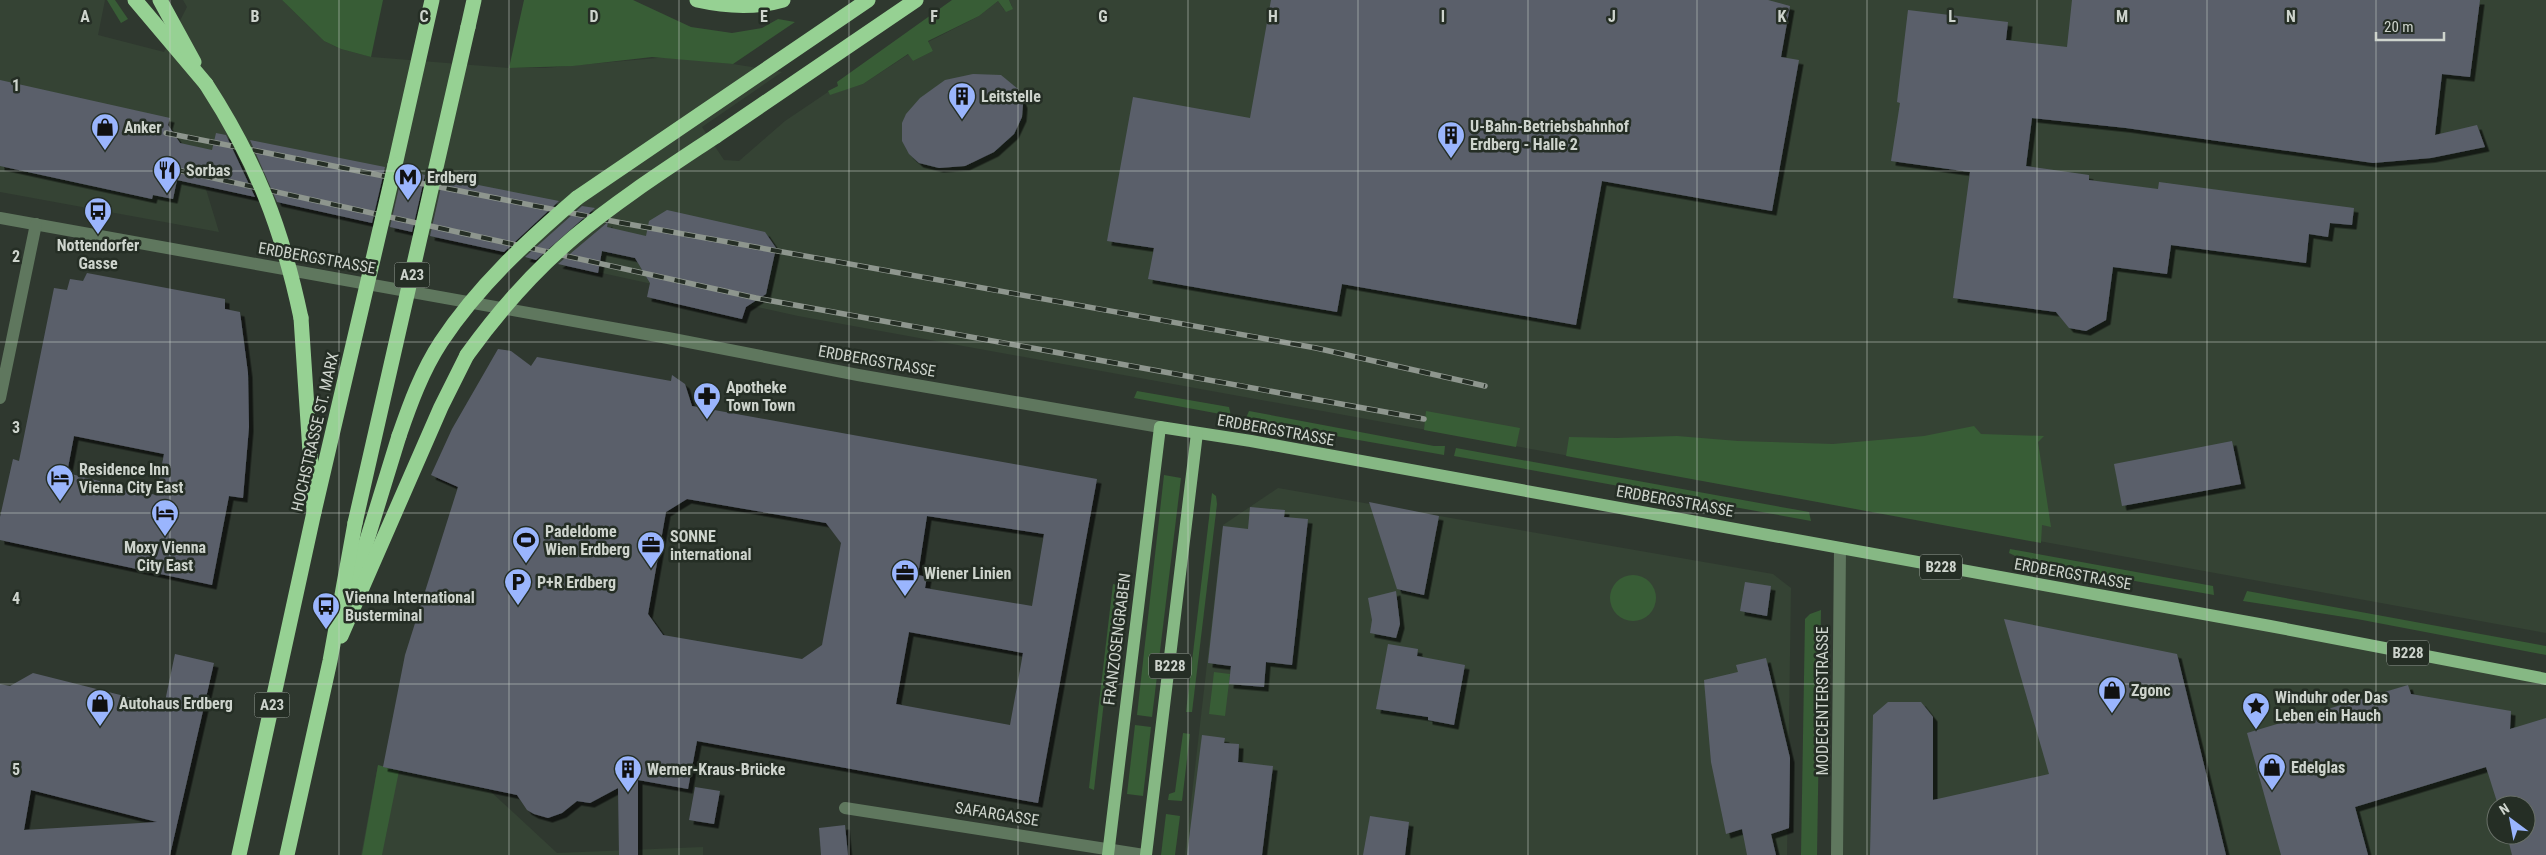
<svg xmlns="http://www.w3.org/2000/svg" width="2546" height="855" font-family="'Roboto Condensed',sans-serif">
<defs>
<filter id="shadow"><feDropShadow dx="4.5" dy="4.5" stdDeviation="0" flood-color="#0009"/></filter>
</defs>
<rect width="100%" height="100%" fill="#2f382f"/>
<g fill="#354334" fill-rule="evenodd">
<path d="M0,0H105L98,35L164,52L187,7L183,0H282L324,41L341,49L372,57L509,68H545L668,57L733,64L782,72L702,127L724,160L739,161L785,121L828,92L831,94L863,84L909,54L913,61L933,51L928,42L979,16L998,1L1004,10L1012,6L1009,0H2546V633L798,316L205,186L219,232L0,192Z"/>
<path d="M1278,488L1773,574L1791,588L1787,855H1185L1223,525Z"/>
<path d="M1840,548L2546,679V855H1837ZM2496,805H2526V835H2496Z"/>
<path d="M378,765L489,790L557,853L703,847V855H361Z"/>
</g>
<g fill="#385d36">
<path d="M107,0H115L128,19L121,23Z"/>
<path d="M282,0H383L371,57L341,49L324,41Z"/>
<path d="M524,0H633L691,27L732,33L762,28L778,19L795,22L733,64L652,57L573,66L509,68Z"/>
<path d="M952,0H1009L1013,9L1006,12L998,1L979,16L928,41L933,51L913,61L908,54L863,84L830,95L828,91L838,86L837,82Z"/>
<path d="M1137,391L1229,407L1231,416L1134,398Z"/>
<path d="M1249,411L1434,446H1445L1444,455L1245,420Z"/>
<path d="M1426,411L1520,428L1516,447L1424,430Z"/>
<path d="M1974,426L1981,434L2044,436L2038,442L2051,527L2042,525L2041,543L1566,456L1569,437L1616,438L1677,436L1738,441L1833,444L1924,436Z"/>
<path d="M1456,448L1809,512L1811,521L1454,456Z"/>
<path d="M1164,475L1181,478L1152,717L1137,715Z"/>
<path d="M1212,493L1216,496L1217,504L1192,712H1186Z"/>
<path d="M2010,549L2213,586L2214,595L2028,562L2009,553Z"/>
<circle cx="1633" cy="598" r="23"/>
<path d="M1113,584L1117,585L1094,790L1089,788Z"/>
<path d="M2247,591L2546,646V655L2357,619L2243,601Z"/>
<path d="M1821,610L1817,855H1801L1805,619L1810,614Z"/>
<path d="M1214,672L1230,674L1225,716L1209,714Z"/>
<path d="M1135,725L1151,727L1143,796L1127,794Z"/>
<path d="M1183,733L1190,734L1182,801L1168,800L1169,794L1175,792Z"/>
<path d="M378,765L399,771L382,855H362Z"/>
<path d="M1166,814L1180,816L1175,855H1161Z"/>
</g>
<g fill="#5a5f6b" fill-rule="evenodd" filter="url(#shadow)">
<path d="M1271,0H1768L1790,6L1781,57L1799,60L1772,211L1602,181L1576,325L1342,284L1337,312L1148,279L1154,248L1107,241L1133,97L1250,118Z"/>
<path d="M2072,0H2480L2470,77L2442,74L2435,135L2477,125L2485,147L2431,158L2373,163L2126,128L2032,118L2026,166L2089,175V180L2158,189L2159,182L2354,208L2352,225L2330,223L2328,237L2309,234L2306,263L2171,245L2167,274L2113,267L2106,320L2086,331L2069,328L2056,312L1953,298L1970,172L1891,161L1900,103L1897,102L1908,10L2008,22L2006,40L2067,47Z"/>
<path d="M973,74L1001,75L1018,89L1023,104L1022,117L1014,134L994,152L965,166L939,168L919,163L909,154L902,141V123L906,114L920,98L945,80Z"/>
<path d="M0,80L170,118L168,125L180,143L212,150L216,133L226,135L255,197L177,180L173,199L153,195L152,199L0,166Z"/>
<path d="M250,140L385,167L372,223L277,202Z"/>
<path d="M403,170L425,175L412,232L390,227Z"/>
<path d="M443,178L559,201L504,252L430,236Z"/>
<path d="M582,206L595,208L536,260L525,257Z"/>
<path d="M667,210L765,232L776,248L766,294L746,307L742,319L647,297L650,283L635,258L602,251L598,273L558,264L608,222L607,227L646,236L649,221Z"/>
<path d="M87,273L225,299V309L240,312L248,373L249,427L243,498L229,496L212,585L0,540V517L13,459L19,461L54,288L67,290L70,279L83,281ZM74,436L164,454L156,495L67,473Z"/>
<path d="M498,349L511,351L531,366L537,357L671,381L672,375L685,384L692,406L1097,479L1038,803L697,741L688,789L638,780V855H619L618,788L590,803L577,801L562,813L548,818L534,814L527,810L517,795L383,767L405,655L458,487L431,475L452,429ZM687,499L826,523L841,543L822,645L802,659L663,635L648,614L666,512ZM927,516L1044,534L1032,606L925,588L927,577L918,575ZM909,632L1023,653L1010,725L896,704Z"/>
<path d="M2232,441L2241,484L2122,506L2114,464Z"/>
<path d="M1369,502L1439,516L1424,595L1397,589Z"/>
<path d="M1250,507L1285,510L1284,517L1308,519L1292,665L1266,662L1264,687L1229,684L1231,666L1208,663L1223,526L1248,529Z"/>
<path d="M1745,582L1771,586L1767,616L1740,611Z"/>
<path d="M1396,591L1400,624L1396,638L1370,633L1372,620L1368,598Z"/>
<path d="M2004,619L2177,654L2226,855H1870L1873,715L1888,702H1921L1933,717V800L2049,774Z"/>
<path d="M1388,644L1418,649L1417,656L1465,665L1454,725L1428,720V717L1376,709Z"/>
<path d="M175,654L214,663L170,855H0V684L10,686L33,673L164,706ZM31,790L157,822L24,830Z"/>
<path d="M1766,658L1790,758L1789,828L1771,834L1776,855H1747L1742,829L1726,834L1711,762L1704,680L1738,672L1736,665Z"/>
<path d="M2408,685L2411,694L2511,711L2510,729L2546,718V855H2512L2507,835H2526V805H2498L2486,767L2355,807L2368,855H2281L2247,733Z"/>
<path d="M1202,735L1225,738L1224,743L1239,744L1238,762L1273,766L1262,855H1187Z"/>
<path d="M695,787L720,791L714,824L689,820Z"/>
<path d="M1370,816L1409,822L1405,855H1363Z"/>
<path d="M845,825L848,855H821L819,828Z"/>
</g>
<g fill="none" stroke-linecap="round" stroke-linejoin="round">
<g stroke="#5f775e" stroke-width="12">
<path d="M0,218L668,338L858,375L1160,427"/>
<path d="M0,398L36,224"/>
<path d="M845,808L1144,855"/>
<path d="M1837,855L1840,548"/>
</g>
<g stroke="#86b884" stroke-width="12">
<path d="M1108,855L1160,427L1251,441L2270,626L2546,679"/>
<path d="M1146,855L1197,433"/>
</g>
<g stroke="#96d193" stroke-width="15">
<path d="M135,0L206,84"/>
<path d="M160,0L194,62"/>
<path d="M697,0C724,6 756,8 783,0"/>
<path d="M468,27L474,0"/>
<path d="M716,136L916,0"/>
<path d="M395,165L432,0"/>
<path d="M577,198L868,0"/>
<path d="M351,592L399,436"/>
<path d="M341,636L441,407L467,355"/>
<path d="M239,855L314,512L301,318"/>
<path d="M287,855L330,661L355,523"/>
</g>
<g stroke="#8e968e" stroke-width="5.5">
<g id="rail">
<path d="M166,133L622,223L1316,348L1485,386"/>
<path d="M159,166L756,298L1424,419"/>
</g>
</g>
<use href="#rail" stroke="#252e25" stroke-width="4" stroke-dasharray="11" stroke-linecap="butt"/>
<g stroke="#96d193" stroke-width="15">
<path d="M206,84C256,161 282,228 301,318"/>
<path d="M467,355C498,312 533,272 574,237C618,200 668,168 716,136"/>
<path d="M399,436C410,404 422,371 441,342C478,286 527,241 577,198"/>
<path d="M314,512L395,165"/>
<path d="M355,523L468,27"/>
</g>
</g>
<path fill="none" stroke="#ced4cd" stroke-width="1" stroke-opacity="0.55" d="M170,0V855M339,0V855M509,0V855M679,0V855M849,0V855M1018,0V855M1188,0V855M1358,0V855M1528,0V855M1697,0V855M1867,0V855M2037,0V855M2207,0V855M2376,0V855M0,171H2546M0,342H2546M0,513H2546M0,684H2546"/>
<defs>
<g id="building-pin" transform="scale(1.4375)"><path d="M0 17L-7.5 6A9.5 9.5 0 1 1 7.5 6Z" fill="#9ab5fd" stroke="#252e25"/><path d="M-4-6H4V6H1V3H-1V6H-4ZM-2.5-4.3h1.7v1.8h-1.7ZM.8-4.3h1.7v1.8H.8ZM-2.5-1h1.7V.8h-1.7ZM.8-1h1.7V.8H.8Z" fill="#111"/></g>
<g id="shop-pin" transform="scale(1.4375)"><path d="M0 17L-7.5 6A9.5 9.5 0 1 1 7.5 6Z" fill="#9ab5fd" stroke="#252e25"/><path d="M-5-2.5h2.3a2.7 3.5 0 0 1 5.4 0H5L5.5 6h-11ZM-1.5-2.5h3a1.5 2.3 0 0 0-3 0Z" fill="#111"/></g>
<g id="restaurant-pin" transform="scale(1.4375)"><path d="M0 17L-7.5 6A9.5 9.5 0 1 1 7.5 6Z" fill="#9ab5fd" stroke="#252e25"/><path d="M-5-6h1v4h1v-4h1v4h1v-4h1v5L-1.5 .5V6h-2V.5L-5-1ZM5-6V6H3V1.5H1.5Q1.5-4 5-6Z" fill="#111"/></g>
<g id="metro-pin" transform="scale(1.4375)"><path d="M0 17L-7.5 6A9.5 9.5 0 1 1 7.5 6Z" fill="#9ab5fd" stroke="#252e25"/><path d="M-5.5 5V-5H-3L0 0L3-5H5.5V5H3V-.5L0 4L-3-.5V5Z" fill="#111"/></g>
<g id="bus-pin" transform="scale(1.4375)"><path d="M0 17L-7.5 6A9.5 9.5 0 1 1 7.5 6Z" fill="#9ab5fd" stroke="#252e25"/><path d="M-5-6H5V4H4V6H2V4H-2V6H-4V4H-5ZM-3.5-4V0h7V-4ZM-3.5 1.2v1.5H-2V1.2ZM2 1.2v1.5H3.5V1.2Z" fill="#111"/></g>
<g id="pharmacy-pin" transform="scale(1.4375)"><path d="M0 17L-7.5 6A9.5 9.5 0 1 1 7.5 6Z" fill="#9ab5fd" stroke="#252e25"/><path d="M-2-6h4v4h4v4h-4v4h-4v-4h-4v-4h4Z" fill="#111"/></g>
<g id="hotel-pin" transform="scale(1.4375)"><path d="M0 17L-7.5 6A9.5 9.5 0 1 1 7.5 6Z" fill="#9ab5fd" stroke="#252e25"/><path d="M-6-4.5h1.5V1H6V5H4.5V3h-9V5H-6ZM-4 0a1.8 1.8 0 1 1 3.6 0ZM.5 0V-2.5h3Q6-2.5 6 0Z" fill="#111"/></g>
<g id="stadium-pin" transform="scale(1.4375)"><path d="M0 17L-7.5 6A9.5 9.5 0 1 1 7.5 6Z" fill="#9ab5fd" stroke="#252e25"/><path d="M0-5a6.5 5 0 1 0 0 10a6.5 5 0 1 0 0-10ZM-3.5-1.8h7v3.6h-7Z" fill="#111"/></g>
<g id="office-pin" transform="scale(1.4375)"><path d="M0 17L-7.5 6A9.5 9.5 0 1 1 7.5 6Z" fill="#9ab5fd" stroke="#252e25"/><path d="M-6-3h4V-5.5h4V-3h4V5H-6ZM-1-4.5V-3h2v-1.5ZM-6 0V1H6V0Z" fill="#111"/></g>
<g id="parking-pin" transform="scale(1.4375)"><path d="M0 17L-7.5 6A9.5 9.5 0 1 1 7.5 6Z" fill="#9ab5fd" stroke="#252e25"/><path d="M-3.5-5.5H1a3.5 3.5 0 0 1 0 7H-1V5.5H-3.5ZM-1-3.4V-.6H.8a1.4 1.4 0 0 0 0-2.8Z" fill="#111"/></g>
<g id="sight-pin" transform="scale(1.4375)"><path d="M0 17L-7.5 6A9.5 9.5 0 1 1 7.5 6Z" fill="#9ab5fd" stroke="#252e25"/><path d="M0-6L1.8-2.2L6-1.7L2.9 1.2L3.7 5.4L0 3.3L-3.7 5.4L-2.9 1.2L-6-1.7L-1.8-2.2Z" fill="#111"/></g>
</defs>
<g fill-rule="evenodd">
<use href="#building-pin" x="962" y="96"/>
<use href="#shop-pin" x="105" y="127"/>
<use href="#building-pin" x="1451" y="135"/>
<use href="#restaurant-pin" x="167" y="170"/>
<use href="#metro-pin" x="408" y="177"/>
<use href="#bus-pin" x="98" y="211"/>
<use href="#pharmacy-pin" x="707" y="396"/>
<use href="#hotel-pin" x="60" y="478"/>
<use href="#hotel-pin" x="165" y="513"/>
<use href="#stadium-pin" x="526" y="540"/>
<use href="#office-pin" x="651" y="545"/>
<use href="#office-pin" x="905" y="573"/>
<use href="#parking-pin" x="518" y="582"/>
<use href="#bus-pin" x="326" y="606"/>
<use href="#shop-pin" x="2112" y="690"/>
<use href="#shop-pin" x="100" y="703"/>
<use href="#sight-pin" x="2256" y="706"/>
<use href="#shop-pin" x="2272" y="767"/>
<use href="#building-pin" x="628" y="769"/>
</g>
<g text-anchor="middle" dominant-baseline="central" stroke-width="5" stroke-linejoin="round" paint-order="stroke">
<g fill="#252e25" stroke="#9ba29b" stroke-width="1">
<rect x="394.5" y="262.5" width="35" height="25" rx="4"/>
<rect x="1920" y="554.5" width="42" height="25" rx="4"/>
<rect x="2387" y="640.5" width="42" height="25" rx="4"/>
<rect x="1149" y="653.5" width="42" height="25" rx="4"/>
<rect x="254.5" y="692.5" width="35" height="25" rx="4"/>
</g>
<g font-size="15" font-weight="bold" fill="#ced4cd">
<text x="412" y="275">A23</text>
<text x="1941" y="567">B228</text>
<text x="2408" y="653">B228</text>
<text x="1170" y="666">B228</text>
<text x="272" y="705">A23</text>
</g>
<g font-size="16" font-weight="bold" fill="#ced4cd" stroke="#252e25" text-anchor="start">
<text x="981" y="96">Leitstelle</text>
<text x="1470" y="126">U-Bahn-Betriebsbahnhof<tspan x="1470" dy="18">Erdberg - Halle 2</tspan></text>
<text x="124" y="127">Anker</text>
<text x="186" y="170">Sorbas</text>
<text x="427" y="177">Erdberg</text>
<text x="98" y="245" text-anchor="middle">Nottendorfer<tspan x="98" dy="18">Gasse</tspan></text>
<text x="726" y="387">Apotheke<tspan x="726" dy="18">Town Town</tspan></text>
<text x="79" y="469">Residence Inn<tspan x="79" dy="18">Vienna City East</tspan></text>
<text x="545" y="531">Padeldome<tspan x="545" dy="18">Wien Erdberg</tspan></text>
<text x="670" y="536">SONNE<tspan x="670" dy="18">international</tspan></text>
<text x="165" y="547" text-anchor="middle">Moxy Vienna<tspan x="165" dy="18">City East</tspan></text>
<text x="924" y="573">Wiener Linien</text>
<text x="537" y="582">P+R Erdberg</text>
<text x="345" y="597">Vienna International<tspan x="345" dy="18">Busterminal</tspan></text>
<text x="2131" y="690">Zgonc</text>
<text x="2275" y="697">Winduhr oder Das<tspan x="2275" dy="18">Leben ein Hauch</tspan></text>
<text x="119" y="703">Autohaus Erdberg</text>
<text x="2291" y="767">Edelglas</text>
<text x="647" y="769">Werner-Kraus-Brücke</text>
</g>
<g font-size="16" fill="#ced4cd" stroke="#252e25">
<text transform="translate(317 258) rotate(10)">ERDBERGSTRASSE</text>
<text transform="translate(877 361) rotate(10)">ERDBERGSTRASSE</text>
<text transform="translate(1276 430) rotate(10)">ERDBERGSTRASSE</text>
<text transform="translate(315 432) rotate(-77)">HOCHSTRASSE ST. MARX</text>
<text transform="translate(1675 501) rotate(10)">ERDBERGSTRASSE</text>
<text transform="translate(2073 574) rotate(10)">ERDBERGSTRASSE</text>
<text transform="translate(1117 639) rotate(-83)">FRANZOSENGRABEN</text>
<text transform="translate(1822 701) rotate(-90)">MODECENTERSTRASSE</text>
<text transform="translate(997 814) rotate(9)">SAFARGASSE</text>
</g>
</g>
<g font-size="16" text-anchor="middle" font-weight="bold" fill="#ced4cd" stroke="#252e25" stroke-width="5" stroke-linejoin="round" paint-order="stroke">
<text x="85" y="22">A</text>
<text x="255" y="22">B</text>
<text x="424" y="22">C</text>
<text x="594" y="22">D</text>
<text x="764" y="22">E</text>
<text x="934" y="22">F</text>
<text x="1103" y="22">G</text>
<text x="1273" y="22">H</text>
<text x="1443" y="22">I</text>
<text x="1612" y="22">J</text>
<text x="1782" y="22">K</text>
<text x="1952" y="22">L</text>
<text x="2122" y="22">M</text>
<text x="2291" y="22">N</text>
<text x="16" y="91">1</text>
<text x="16" y="262">2</text>
<text x="16" y="433">3</text>
<text x="16" y="604">4</text>
<text x="16" y="775">5</text>
</g>
<g transform="translate(2511 820) rotate(328)"><circle r="24" fill="#252e25" stroke="#697068"/>
<path d="M0-4L9 19L0 12L-9 19Z" fill="#9ab5fd"/>
<text y="-8" font-size="14" font-weight="bold" text-anchor="middle" fill="#ced4cd">N</text>
</g>
<path d="M2376 32v8h68v-8" fill="none" stroke="#ced4cd" stroke-width="2.5"/>
<text x="2384" y="32" font-size="15" fill="#ced4cd" stroke="#252e25" stroke-width="4" paint-order="stroke">20 m</text>
</svg>
